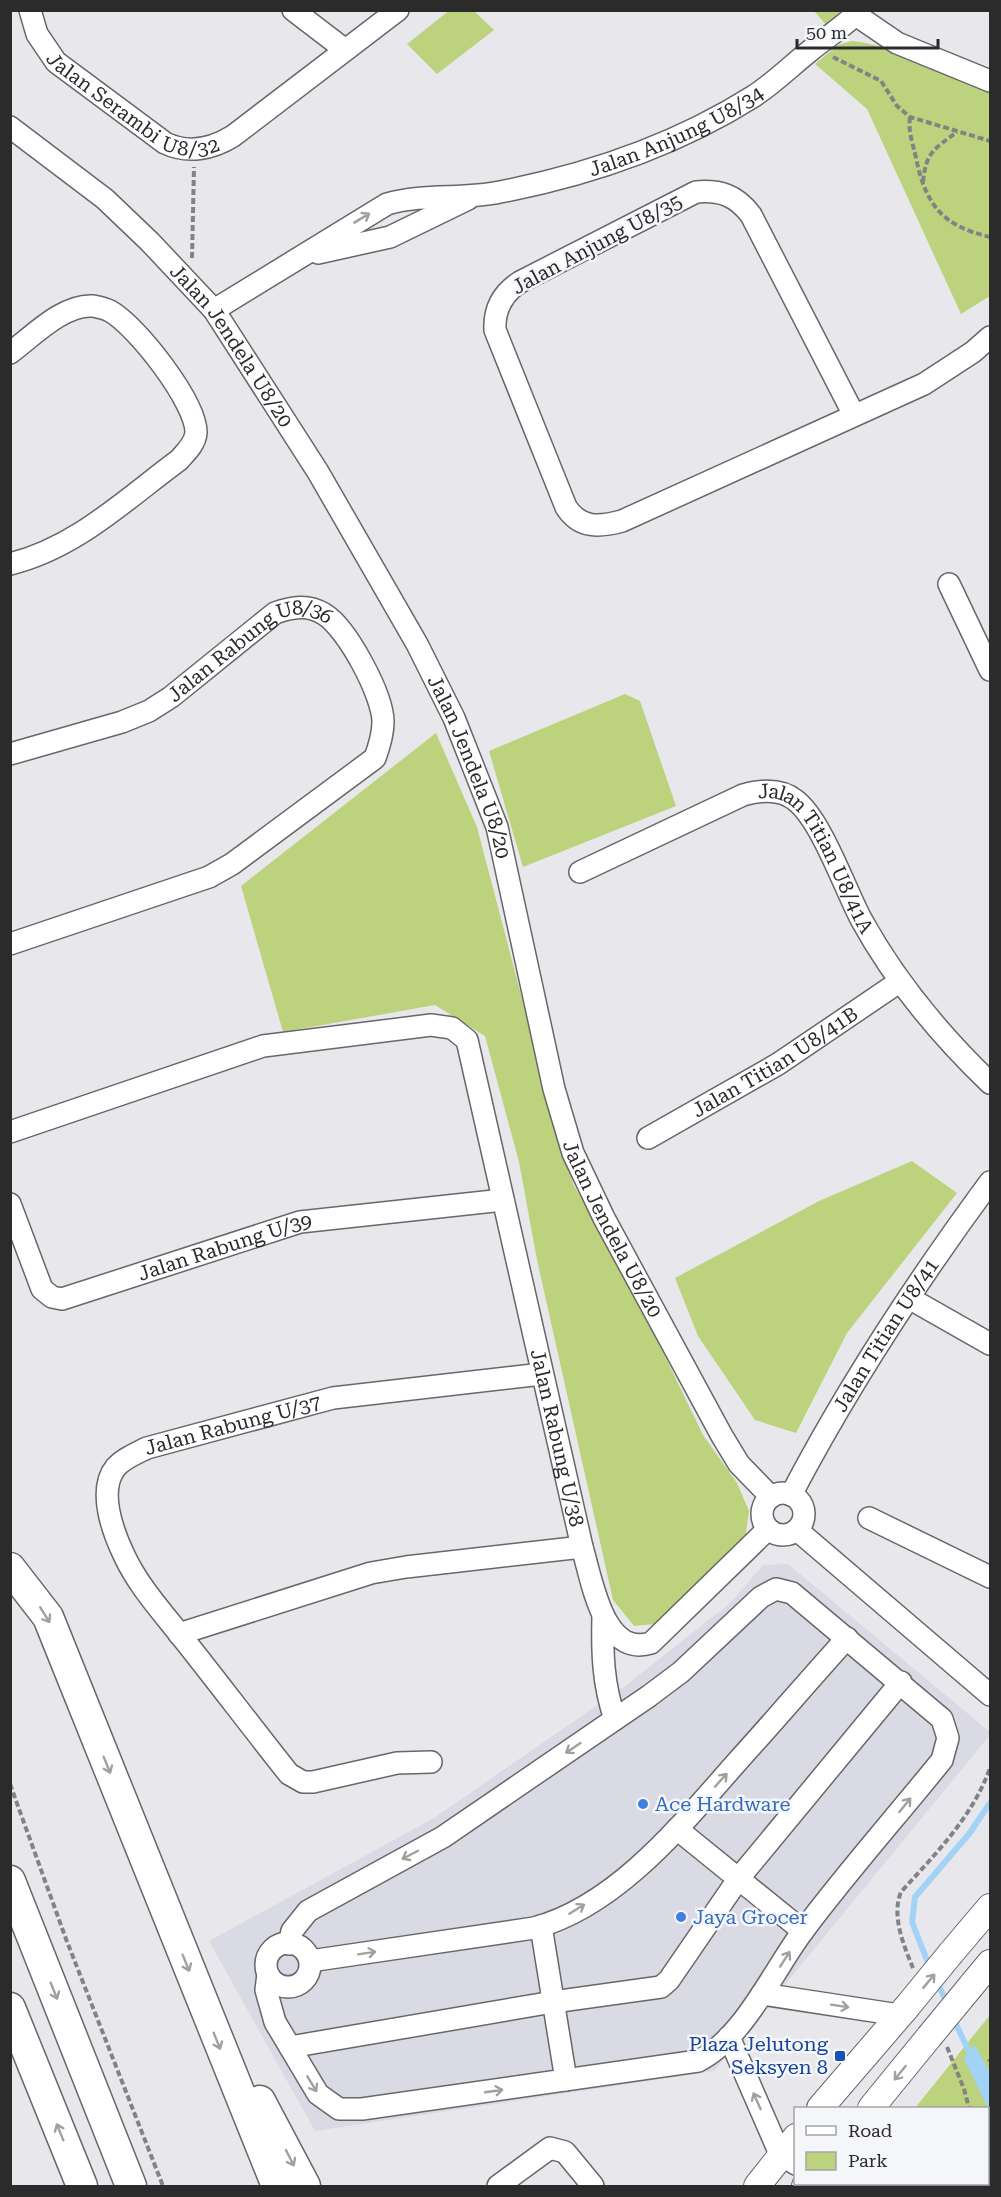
<svg xmlns="http://www.w3.org/2000/svg" width="1001" height="2197" font-family="'Roboto Serif',serif">
<rect width="100%" height="100%" fill="#e8e8ec"/>
<path fill="#d9dae3" d="M788,1564L990,1732V1735L714,2071L315,2131L209,1941L434,1818L625,1686L730,1603L763,1565Z"/>
<g fill="#bdd27c">
<path d="M450,10L474,11L494,30L437,74L407,44Z"/>
<path d="M814,11H840L828,27Z"/>
<path d="M851,41C900,45 945,79 990,93V296L961,314L867,109L815,64L838,45Z"/>
<path d="M625,694L640,701L676,806L523,867L489,751Z"/>
<path d="M436,733L477,827L554,1121L574,1186L615,1253L703,1435L737,1483L749,1511L745,1540L655,1624L634,1626L613,1600L537,1260L519,1162L485,1036L435,1005L283,1032L241,886Z"/>
<path d="M912,1161L957,1193L847,1333L796,1433L755,1420L698,1336L675,1278L819,1201Z"/>
<path d="M990,2015V2186H851L854,2184H988V2108H915Z"/>
</g>
<path fill="#a2d3f7" d="M975,2045L990,2073V2186H979L980,2184H988V2108L964,2059Z"/>
<g fill="none" stroke-linecap="round" stroke-linejoin="round">
<g stroke="#a2d3f7" stroke-width="6">
<path d="M930,1968L912,1922L915,1897L969,1834L990,1803"/>
<path d="M936,1980L947,2003"/>
<path d="M953,2018L972,2058"/>
</g>
<g stroke="#67676a" stroke-width="24">
<g id="minor">
<path id="s1" d="M30,10L37,34L56,62L165,143C188,154 212,149 233,136L398,10"/>
<path d="M293,10L344,49"/>
<path d="M856,15L897,43L990,81"/>
<path id="s2" d="M10,127L105,199L150,242L214,310L318,472L417,644L454,718L497,827L554,1089L573,1153L604,1218L722,1436L739,1464L771,1497"/>
<path d="M318,253L390,237L468,199"/>
<path id="s3" d="M214,310L387,204C424,193 463,200 500,192C588,175 678,144 754,96C774,83 792,65 811,50C827,37 846,25 860,10"/>
<path d="M10,353C33,336 63,304 93,306C98,307 106,309 110,311C136,325 197,403 196,433C195,444 186,452 179,460C126,499 76,548 10,564"/>
<path d="M854,415L751,215C736,195 720,190 696,192L520,282C503,293 494,309 495,330L566,507C580,529 600,527 622,521L924,384L973,352L990,337"/>
<path d="M949,584L990,670"/>
<path id="s4" d="M10,754L122,722L149,711L171,697L275,613C292,607 308,604 324,614C347,628 383,695 383,722C383,734 379,747 375,758L232,864L209,877L10,944"/>
<path id="s5" d="M580,872L743,795C761,790 780,788 795,800C821,819 845,889 861,919C895,981 940,1035 990,1083"/>
<path id="s6" d="M10,1132L263,1046L431,1025L452,1028L467,1040L582,1547C592,1580 603,1658 651,1643L768,1529"/>
<path id="s7" d="M648,1138L778,1064L899,982"/>
<path id="s8" d="M10,1204L42,1289L52,1297L62,1299L300,1222L503,1200"/>
<path d="M909,1298L990,1344"/>
<circle cx="783" cy="1514" r="21"/>
<path id="s9" d="M791,1495C848,1386 917,1281 990,1182"/>
<path d="M869,1518L990,1577"/>
<path d="M797,1530L990,1695"/>
<path d="M603,1616C602,1652 603,1685 615,1719"/>
<path d="M179,1634L371,1573L406,1567L582,1547"/>
<path id="s10" d="M431,1762L397,1763L313,1782H303L289,1774C254,1730 220,1685 185,1641C164,1614 138,1586 124,1555C113,1532 97,1490 116,1467C124,1458 137,1453 147,1448L333,1398L542,1374"/>
<path d="M677,1829L803,1931"/>
<path d="M541,1926L566,2080"/>
<circle cx="288" cy="1965" r="22"/>
<path d="M310,1961L534,1928C617,1906 682,1824 737,1762C774,1721 810,1679 847,1638"/>
<path d="M268,1974L266,1990L275,2022L318,2094L339,2109H362L698,2061C744,2038 773,1971 803,1931C847,1872 896,1817 942,1760L948,1738L942,1719L792,1593L776,1589L761,1597L681,1672L649,1696L443,1837L308,1911L292,1931L289,1944"/>
<path d="M762,1994L899,2015"/>
<path d="M729,2037L780,2154L796,2164"/>
<path d="M290,2047L553,2002L661,1987L669,1980L739,1878L901,1682"/>
<path d="M498,2186L550,2148L565,2152L593,2186"/>
</g>
</g>
<g stroke="#67676a" stroke-width="28">
<g id="major">
<path d="M951,1953L990,1907"/>
<path d="M971,1986L990,1963"/>
<path d="M820,2108L906,2008"/>
<path d="M871,2108L929,2037"/>
<path d="M757,2186L796,2137"/>
<path d="M805,2186L808,2184"/>
</g>
</g>
<g stroke="#67676a" stroke-width="33">
<g id="highway">
<path d="M10,1568L48,1617L277,2186"/>
<path d="M10,1881L131,2186"/>
<path d="M10,2008L82,2186"/>
<path d="M260,2101L305,2186"/>
</g>
</g>
<g stroke="#838386" stroke-width="4" stroke-dasharray="6 3" stroke-linecap="butt">
<path d="M833,57L881,81L897,106L910,117L990,141"/>
<path d="M910,117C908,133 913,143 916,158C926,206 943,226 990,237"/>
<path d="M923,182C926,152 934,149 957,132"/>
<path d="M192,258L194,167"/>
<path d="M10,1784L66,1939L163,2186"/>
<path d="M913,1968C904,1946 891,1916 901,1892C936,1853 972,1818 990,1768"/>
<path d="M947,2047L964,2089L969,2108"/>
<path d="M989,2059L990,2061"/>
<path d="M951,2186L952,2184"/>
</g>
<use href="#minor" stroke="#fff" stroke-width="21"/>
<use href="#major" stroke="#fff" stroke-width="26"/>
<use href="#highway" stroke="#fff" stroke-width="30"/>
<g stroke="#67676a" stroke-width="28" stroke-linecap="butt">
<g id="major-bridge">
<path d="M906,2008L951,1953"/>
<path d="M929,2037L971,1986"/>
</g>
</g>
<use href="#major-bridge" stroke="#fff" stroke-width="26"/>
</g>
<defs><path id="oneway-shaft" d="M-6 0H5M1.5-3L5.5 0L1.5 3" fill="none" stroke-width="1.6" stroke-linecap="round" stroke-linejoin="round" transform="scale(1.5)"/></defs>
<g stroke="#a0a0a0">
<use href="#oneway-shaft" transform="translate(362 218) rotate(-31)"/>
<use href="#oneway-shaft" transform="translate(45 1615) rotate(58)"/>
<use href="#oneway-shaft" transform="translate(573 1748) rotate(146)"/>
<use href="#oneway-shaft" transform="translate(107 1765) rotate(68)"/>
<use href="#oneway-shaft" transform="translate(721 1780) rotate(-48)"/>
<use href="#oneway-shaft" transform="translate(905 1805) rotate(-51)"/>
<use href="#oneway-shaft" transform="translate(410 1855) rotate(152)"/>
<use href="#oneway-shaft" transform="translate(577 1909) rotate(-32)"/>
<use href="#oneway-shaft" transform="translate(367 1953) rotate(-9)"/>
<use href="#oneway-shaft" transform="translate(785 1959) rotate(-57)"/>
<use href="#oneway-shaft" transform="translate(186 1963) rotate(68)"/>
<use href="#oneway-shaft" transform="translate(929 1981) rotate(-50)"/>
<use href="#oneway-shaft" transform="translate(54 1991) rotate(68)"/>
<use href="#oneway-shaft" transform="translate(840 2006) rotate(9)"/>
<use href="#oneway-shaft" transform="translate(217 2041) rotate(68)"/>
<use href="#oneway-shaft" transform="translate(900 2073) rotate(129)"/>
<use href="#oneway-shaft" transform="translate(312 2084) rotate(59)"/>
<use href="#oneway-shaft" transform="translate(494 2091) rotate(-8)"/>
<use href="#oneway-shaft" transform="translate(757 2101) rotate(-114)"/>
<use href="#oneway-shaft" transform="translate(60 2132) rotate(-112)"/>
<use href="#oneway-shaft" transform="translate(290 2158) rotate(63)"/>
</g>
<g fill="#3f7fe0" stroke="#f5f6f9" stroke-width="2">
<circle cx="643" cy="1804" r="6"/>
<circle cx="681" cy="1917" r="6"/>
</g>
<rect fill="#1a4fb4" stroke="#f5f6f9" stroke-width="2" x="834" y="2050" width="12" height="12" rx="3"/>
<g text-anchor="middle" dominant-baseline="central" stroke-width="5" stroke-linejoin="round" paint-order="stroke">
<g font-size="20" fill="#2b2b2c" stroke="#f5f6f9">
<text stroke="none"><textPath href="#s1" startOffset="150">Jalan Serambi U8/32</textPath></text>
<text stroke="none"><textPath href="#s3" startOffset="504">Jalan Anjung U8/34</textPath></text>
<text transform="translate(597 244) rotate(-28)">Jalan Anjung U8/35</text>
<text stroke="none"><textPath href="#s2" startOffset="314">Jalan Jendela U8/20</textPath></text>
<text stroke="none"><textPath href="#s4" startOffset="268">Jalan Rabung U8/36</textPath></text>
<text stroke="none"><textPath href="#s2" startOffset="800">Jalan Jendela U8/20</textPath></text>
<text stroke="none"><textPath href="#s5" startOffset="291">Jalan Titian U8/41A</textPath></text>
<text stroke="none"><textPath href="#s7" startOffset="148">Jalan Titian U8/41B</textPath></text>
<text stroke="none"><textPath href="#s2" startOffset="1286">Jalan Jendela U8/20</textPath></text>
<text stroke="none"><textPath href="#s8" startOffset="285">Jalan Rabung U/39</textPath></text>
<text stroke="none"><textPath href="#s9" startOffset="186">Jalan Titian U8/41</textPath></text>
<text stroke="none"><textPath href="#s10" startOffset="639">Jalan Rabung U/37</textPath></text>
<text stroke="none"><textPath href="#s6" startOffset="885">Jalan Rabung U/38</textPath></text>
</g>
<g font-size="20" fill="#366cbe" stroke="#f5f6f9" text-anchor="start">
<text x="655" y="1804">Ace Hardware</text>
<text x="693" y="1917">Jaya Grocer</text>
</g>
<g font-size="20" fill="#164399" stroke="#f5f6f9" text-anchor="end">
<text x="828" y="2044">Plaza Jelutong<tspan x="828" dy="23">Seksyen 8</tspan></text>
</g>
</g>
<rect width="1001" height="2197" fill="none" stroke="#2b2b2c" stroke-width="24"/>
<rect x="794" y="2107" width="195" height="78" fill="#f5f6f9" stroke="#a4a5a7" stroke-width="1.5"/>
<rect x="806" y="2126" width="30" height="9" fill="#ffffff" stroke="#a4a5a7" stroke-width="1.5"/>
<text x="848" y="2137" font-size="18" fill="#2b2b2c">Road</text>
<rect x="806" y="2152" width="30" height="18" fill="#bdd27c" stroke="#a4a5a7" stroke-width="1.5"/>
<text x="848" y="2167" font-size="18" fill="#2b2b2c">Park</text>
<path d="M797 39v9h141v-9" fill="none" stroke="#2b2b2c" stroke-width="3"/>
<text x="806" y="39" font-size="18" fill="#2b2b2c" stroke="#f5f6f9" stroke-width="4.5" paint-order="stroke">50 m</text>
</svg>
